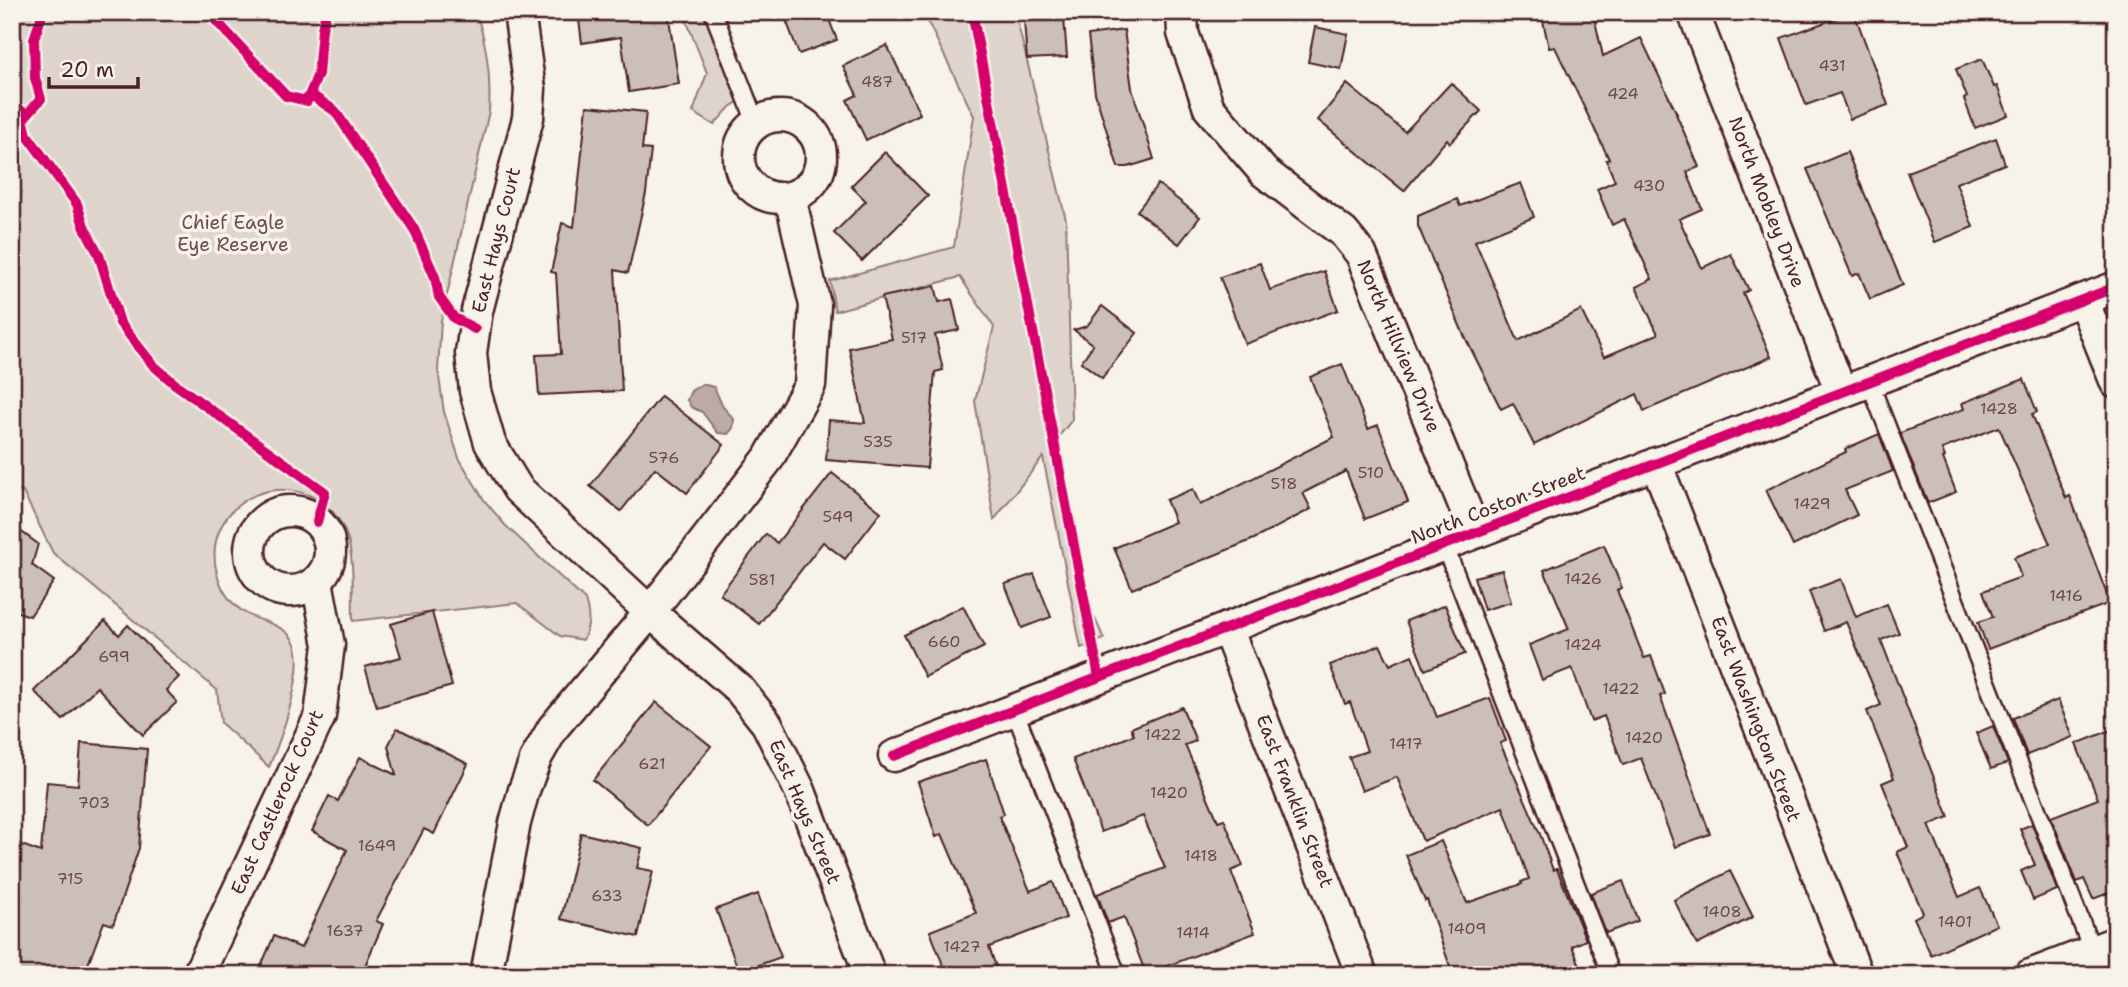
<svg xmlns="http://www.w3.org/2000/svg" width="2128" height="987" font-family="'Shantell Sans',sans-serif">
<rect width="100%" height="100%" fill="#f7f3e8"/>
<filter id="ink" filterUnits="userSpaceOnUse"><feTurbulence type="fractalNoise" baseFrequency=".0143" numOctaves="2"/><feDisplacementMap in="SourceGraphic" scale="14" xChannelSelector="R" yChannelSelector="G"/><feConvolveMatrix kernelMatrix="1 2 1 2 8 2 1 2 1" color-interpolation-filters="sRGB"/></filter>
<g filter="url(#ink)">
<g fill="#ded4cc" stroke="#947a7c" stroke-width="2">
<path d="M12,12H474L477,15C488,48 491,77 489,111L441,321L438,370L444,412L459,458L484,500L505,525L585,600C590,617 590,624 583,640L560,636L517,603L353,621C352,595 355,562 347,537C329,480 251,473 222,525C206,555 217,597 247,614C263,623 287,624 295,644C306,670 280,741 269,767L221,723L217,690L53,553L23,492L12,490Z"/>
<path d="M683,12H713L744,98L730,107L714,125L693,112L707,73Z"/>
<path d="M923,12H1015L1066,220L1072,420L1059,436L1093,614L1104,639L1081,648L1043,457L994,520L975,401L994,327L960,277L835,311L830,281L954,247L974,116Z"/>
</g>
<path fill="#bcaaa7" stroke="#8e7275" stroke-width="2" d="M702,384L714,387L723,407L734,419L733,428L728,434L718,433L702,412L691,407L687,400L691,391Z"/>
<g fill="#ccbfb9" stroke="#4a1f2b" stroke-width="2">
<path d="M578,12H668L679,84L629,92L621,37L582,43Z"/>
<path d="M783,12H826L837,40L799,54Z"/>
<path d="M1541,12H1593L1603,56L1641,38L1677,114H1676L1699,167L1687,172L1702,209L1679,219L1702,268L1731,254L1749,290L1743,293L1771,357L1644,411L1637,394L1534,445L1513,403L1501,409L1463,333L1418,226V216L1457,199L1460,206L1521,183L1534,217L1475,241L1518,341L1581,310L1604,357L1658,334L1636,287L1652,279L1624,219L1612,225L1597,189L1615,181L1606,160L1609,159L1555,47L1549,48Z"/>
<path d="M1854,12L1888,105L1850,119L1840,93L1806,105L1781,38Z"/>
<path d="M1064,18L1067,57L1027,59L1024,21Z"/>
<path d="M1315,27L1348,34L1341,69L1308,62Z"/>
<path d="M1124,30L1132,89L1154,159L1128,167H1118L1095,93L1088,35Z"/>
<path d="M887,45L920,114L866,140L847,100L857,95L843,66Z"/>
<path d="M1982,59L1994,87L1997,86L2008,115L1975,128L1964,99L1967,97L1956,69Z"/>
<path d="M1451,83L1481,111L1450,143L1447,139L1404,191L1318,120L1347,84L1405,132Z"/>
<path d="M587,106L646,112L642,149L651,150L646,193L628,273L615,270L622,391L539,395L536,355L561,354L556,273L551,272L562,223L574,227Z"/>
<path d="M1996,138L2005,164L1956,183L1973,227L1935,242L1907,172Z"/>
<path d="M885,152L928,196L862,261L834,233L866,201L851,186Z"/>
<path d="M1847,152L1903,285L1870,299L1859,273L1852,276L1807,169Z"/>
<path d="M1158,184L1200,217L1179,244L1137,211Z"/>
<path d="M1260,263L1270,290L1324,271L1338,310L1245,344L1220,277Z"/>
<path d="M935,286L939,302L952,299L959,330L935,335L943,370L935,372L927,468L826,460L829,420L865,423L849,348L892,339L882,297Z"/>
<path d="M1102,306L1137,333L1102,378L1081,362L1093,345L1074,330L1087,326Z"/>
<path d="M1342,364L1368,429L1378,425L1408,502L1365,519L1346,471L1303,493L1311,509L1254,539L1132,589L1114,548L1175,522L1166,500L1193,489L1200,505L1334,437L1310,377Z"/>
<path d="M2024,379L2037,412L2032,414L2066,498L2070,496L2110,603L1988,649L1978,622L1993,617L1983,591L2021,577L2014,557L2050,544L1999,427L1942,449L1945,457L1943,458L1956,492L1928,503L1900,433L1964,409L1962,403Z"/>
<path d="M661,396L724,445L687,493L655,468L621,511L590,486Z"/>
<path d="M1879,434L1893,471L1845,490L1857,515L1793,546L1766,490L1846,452L1845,449Z"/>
<path d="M832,473L881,512L845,559L823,542L759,624L720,594L766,534L777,543Z"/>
<path d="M12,525L38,544L32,565L54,581L30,616L12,610Z"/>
<path d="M1604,545L1622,588L1617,590L1644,658L1651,656L1665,694L1660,696L1710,834L1675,847L1641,758L1623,765L1604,716L1591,721L1572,668L1542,680L1529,645L1569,629L1544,570Z"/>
<path d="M1502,570L1511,602L1484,610L1474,577Z"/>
<path d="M1034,574L1051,617L1022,628L1005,584Z"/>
<path d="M1841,579L1856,617L1887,604L1899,633L1881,640L1949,817L1929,825L1959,897L1980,888L1997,925L1931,955L1914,918L1923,913L1897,852L1908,847L1882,783L1894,778L1867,711L1881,705L1846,622L1824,631L1809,591Z"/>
<path d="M1445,605L1465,654L1425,670L1406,621Z"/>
<path d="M963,606L984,647L925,677L904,635Z"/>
<path d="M432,612L452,686L377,707L365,667L401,657L391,624Z"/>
<path d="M105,621L119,635L128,625L179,677L166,690L177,702L143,735L97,687L63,720L34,691Z"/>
<path d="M1380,645L1390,665L1412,655L1437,717L1490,698L1506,741L1500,743L1540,834L1553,870L1557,869L1586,940L1572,946L1584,975H1453L1427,900L1425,901L1406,855L1441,841L1467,903L1522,884L1521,882L1529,879L1503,807L1423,841L1397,777L1362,791L1349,757L1367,751L1350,702L1345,704L1330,665Z"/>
<path d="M2058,700L2073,737L2027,755L2013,718Z"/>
<path d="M656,702L711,746L648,825L593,780Z"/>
<path d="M1182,707L1196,741L1185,745L1218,821L1224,819L1243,866L1231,871L1255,933L1146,974L1124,917L1108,923L1097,894L1165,868L1143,816L1101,832L1073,759L1134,735L1131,728Z"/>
<path d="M1993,726L2008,763L1991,769L1976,733Z"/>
<path d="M397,728L468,764L434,834L424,829L376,921L383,924L361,975H257L274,936L301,948L347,850L312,831L329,796L338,801L360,757L396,775L388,746Z"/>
<path d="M2116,728V890L2093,899L2084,879L2077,882L2051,817L2098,799L2076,744Z"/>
<path d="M81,743L147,749L139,848L113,925L104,922L84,975H12V920L22,894L12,891V866L19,844L41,852L47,782L78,785Z"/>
<path d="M986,759L1004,814L999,816L1030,891L1053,882L1066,918L989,947L999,975H947L930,931L976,913L942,834L936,837L918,782Z"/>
<path d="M2032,824L2057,890L2033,900L2021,871L2035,865L2020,829Z"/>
<path d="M581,833L642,848L637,868L653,871L638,937L561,919Z"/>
<path d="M1730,871L1753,917L1697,945L1674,900Z"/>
<path d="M1623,881L1638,921L1606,933L1591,893Z"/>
<path d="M758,894L781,957L739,972L716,909Z"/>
</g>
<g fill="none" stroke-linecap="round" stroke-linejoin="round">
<g stroke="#4a1f2b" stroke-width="21">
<g id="lane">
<path d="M713,12L756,123"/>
<path d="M1869,381L2102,975"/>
<path d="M1444,544L1611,975"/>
<path d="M1014,709L1117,975"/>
</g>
</g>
<g stroke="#4a1f2b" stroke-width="35">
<g id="street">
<path d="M519,12L530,89L528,118L477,311L471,353L475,391L490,443L518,489L650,612L739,689L767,724L800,791L870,975"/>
<path d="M1182,12L1183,33L1209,108L1264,172L1344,233L1361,254L1475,532"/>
<path d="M1693,12L1841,392"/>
<circle cx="780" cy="157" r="41"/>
<path d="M2083,300L2116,383"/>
<path d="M1656,463L1857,975"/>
<circle cx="290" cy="551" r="40"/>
<path d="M1227,628L1362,975"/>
<path d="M894,756L2116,287"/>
<path d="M198,975L320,716L329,645L317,581"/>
<path d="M486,975L515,823L524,790L536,758L553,728L650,612L768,459L810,385L815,305L790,197"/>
<path d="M2030,975L2116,942"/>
</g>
</g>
<use href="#lane" stroke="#f7f3e8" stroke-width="16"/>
<use href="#street" stroke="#f7f3e8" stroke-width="30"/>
<g stroke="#f7f3e8" stroke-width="15">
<g id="cycleway">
<path d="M208,12L286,96L307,101L318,74L322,29L326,12"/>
<path d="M972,12L1099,677"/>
<path d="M310,94L335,111L414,229L435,277L439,297L454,318L475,329"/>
<path d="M12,96L17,107L23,112V119L41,99L35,78L34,39L43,12"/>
<path d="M23,119L27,135L77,204L84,226L99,255L120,323L153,365L175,384L325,492L317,522"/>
<path d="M894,756L2116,287"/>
</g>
</g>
<use href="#cycleway" stroke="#d6006c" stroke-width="10"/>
</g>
</g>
<g text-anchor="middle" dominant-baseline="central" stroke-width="7" stroke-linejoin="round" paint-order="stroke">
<g font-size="16" fill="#6a474e">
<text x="1832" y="65">431</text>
<text x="877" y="81">487</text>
<text x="1623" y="93">424</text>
<text x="1649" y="185">430</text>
<text x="914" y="337">517</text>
<text x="1999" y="408">1428</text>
<text x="878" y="441">535</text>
<text x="664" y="457">576</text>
<text x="1371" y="472">510</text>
<text x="1284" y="483">518</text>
<text x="1812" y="503">1429</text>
<text x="838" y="516">549</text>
<text x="1583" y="578">1426</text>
<text x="762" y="579">581</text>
<text x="2066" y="595">1416</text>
<text x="944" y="641">660</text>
<text x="1583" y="644">1424</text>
<text x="114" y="656">699</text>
<text x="1621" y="688">1422</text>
<text x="1163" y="734">1422</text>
<text x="1644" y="737">1420</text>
<text x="1406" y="743">1417</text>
<text x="652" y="763">621</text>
<text x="1169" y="792">1420</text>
<text x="94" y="802">703</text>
<text x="377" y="845">1649</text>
<text x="1201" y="855">1418</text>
<text x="70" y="878">715</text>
<text x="607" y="895">633</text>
<text x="1722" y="911">1408</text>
<text x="1955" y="921">1401</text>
<text x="1467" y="928">1409</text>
<text x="345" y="930">1637</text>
<text x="1193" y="932">1414</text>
<text x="962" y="946">1427</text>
</g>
<g font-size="19" fill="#4a1f2b" stroke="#f7f3e8">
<text transform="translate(1767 202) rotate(69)">North Mobley Drive</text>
<text transform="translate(496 240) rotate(-76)">East Hays Court</text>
<text transform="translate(1399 346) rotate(67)">North Hillview Drive</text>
<text transform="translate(1498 505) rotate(-21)">North Coston Street</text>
<text transform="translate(1756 719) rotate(69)">East Washington Street</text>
<text transform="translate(1295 801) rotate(69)">East Franklin Street</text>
<text transform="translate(277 802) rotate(-66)">East Castlerock Court</text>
<text transform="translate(805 812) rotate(67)">East Hays Street</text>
</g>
<g font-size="19" fill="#6f4c53" stroke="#f7f3e8">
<text x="233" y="222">Chief Eagle<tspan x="233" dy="22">Eye Reserve</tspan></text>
</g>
</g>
<rect width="2128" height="987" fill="none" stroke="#f7f3e8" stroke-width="42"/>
<rect x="21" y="21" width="2086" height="945" fill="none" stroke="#4a1f2b" stroke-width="2.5" filter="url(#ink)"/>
<path d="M49 77v10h89v-10" fill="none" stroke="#4a1f2b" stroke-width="3.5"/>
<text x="60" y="77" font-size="21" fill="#4a1f2b" stroke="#f7f3e8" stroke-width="5" paint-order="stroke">20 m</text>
</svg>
